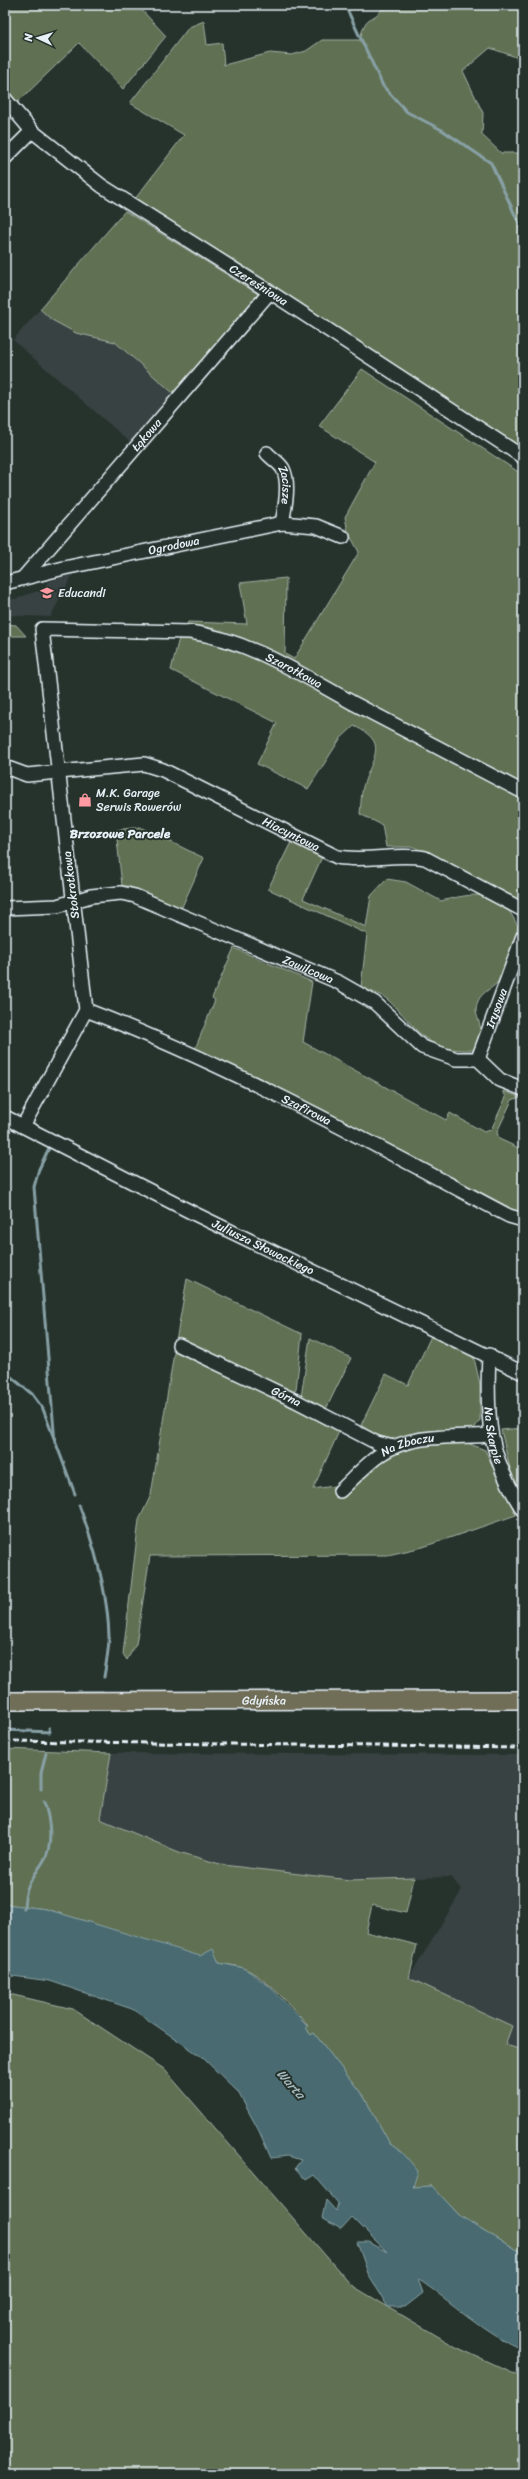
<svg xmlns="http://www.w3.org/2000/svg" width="528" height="2479" font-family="Sriracha,sans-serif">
<rect width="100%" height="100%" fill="#26332d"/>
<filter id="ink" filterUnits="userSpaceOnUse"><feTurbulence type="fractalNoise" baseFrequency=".025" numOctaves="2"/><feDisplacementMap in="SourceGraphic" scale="8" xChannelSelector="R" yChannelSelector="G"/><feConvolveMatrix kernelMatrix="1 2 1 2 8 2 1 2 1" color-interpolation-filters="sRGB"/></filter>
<g filter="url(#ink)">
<g fill="#374343">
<path d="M56,291L173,393L130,442L13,340Z"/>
<path d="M73,574L50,617L5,615V598L15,599L43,589L48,582Z"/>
<path d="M111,1753L523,1755V2050L505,2045L512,2026L409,1978L462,1890L451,1877L350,1880L223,1865L179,1852L100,1819Z"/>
</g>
<g fill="#607052" stroke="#a4b0a5">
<path d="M5,5H137L166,36L123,89L79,43L17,103L5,89Z"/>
<path d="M385,5H523V76L516,57L490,48L463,71L483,113L482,135L501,153H520L523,156V173L520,181L523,189V448L135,199L184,135L130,103L189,27L204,21L207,45L222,43L224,65L270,53L292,55L306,51L322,40H360C366,10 373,25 385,5Z"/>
<path d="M125,211L258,294L173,393L115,342L76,333L52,320L40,309Z"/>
<path d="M362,369L523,475V903L414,847H386L382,825L360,814C361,805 361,795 363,787C371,758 391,743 354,726L340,739L308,789L257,764L277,723L171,670L178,642L188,622L247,624L240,583L286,578L285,654L294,659L359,552L348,532L345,517L375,462L319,426Z"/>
<path d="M5,624L16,625L26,636H5Z"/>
<path d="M140,827L204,858L181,909L128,886H122L116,830Z"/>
<path d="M291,842L322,857L303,899L366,927L371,896L387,879L406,882L441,901C461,896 487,889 504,905C510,910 514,920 518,926C513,942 509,965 500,979C495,988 483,990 478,1001C470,1020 491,1023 473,1050C422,1052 419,1028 387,999C380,994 369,991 361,987L367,934L268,889Z"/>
<path d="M234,948L312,982L303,1042L446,1120L450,1113L484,1132L491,1130L506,1097L503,1091L520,1097L512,1100L497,1132L499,1139L523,1150V1215L512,1212L195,1049L215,1000L212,998Z"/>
<path d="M187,1279L302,1334L296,1390L289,1394L176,1341Z"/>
<path d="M432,1334L457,1345L474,1358L480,1384V1420L473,1430L399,1442L380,1439L361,1425L386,1374L408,1385Z"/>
<path d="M310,1338L351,1358L326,1409L301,1397Z"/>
<path d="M175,1347L341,1427L313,1489L341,1485L373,1456L372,1446L431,1442H465L485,1450L516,1515L423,1547L388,1555L150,1556L136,1644L127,1660L123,1654L139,1520L151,1495Z"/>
<path d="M523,1428V1500L514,1486L501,1430Z"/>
<path d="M5,1749L111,1753L100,1819L179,1852L223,1865L350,1880L414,1878L406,1913L372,1905L366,1932L417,1945L409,1978L512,2026L505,2045L523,2050V2254L460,2216L432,2186L413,2187L403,2153L390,2144L364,2097L314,2033L311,2035L305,2028L308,2025C292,2007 266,1977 243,1968C236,1965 227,1965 219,1963L46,1909L5,1904Z"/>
<path d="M5,1993L73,2009L164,2069L351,2285L456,2347L523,2378V2474H5Z"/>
</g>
<path fill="#486b6f" stroke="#88a1a6" d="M5,1904L46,1909L200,1956L213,1949L219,1963L244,1968L269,1986L308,2026L305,2028L311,2035L314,2033L364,2097L390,2144L403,2153L418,2171L413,2187L432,2186L460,2216L523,2254V2350C484,2333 453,2303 418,2279L423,2293L405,2307H388L369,2276L357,2242H369L387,2252L352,2217L341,2229L322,2218L326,2200L336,2211L338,2203L314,2175L306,2180L295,2168L301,2160L288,2156L271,2158L259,2131L238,2092L202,2057L132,2009L50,1981L5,1975Z"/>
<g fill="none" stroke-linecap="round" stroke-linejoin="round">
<g stroke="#88a1a6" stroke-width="3">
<path d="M345,5L383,86L407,112L442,130L491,163L523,232"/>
<path d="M50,1146L39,1169L34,1187L55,1443"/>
<path d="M5,1372L32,1394L43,1409L75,1494"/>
<path d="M79,1505C94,1545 108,1594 109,1637C109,1650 106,1664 104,1677"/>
<path d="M77,1692H103"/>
<path d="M5,1730L50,1732L49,1728"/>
<path d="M41,1789V1773L46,1753"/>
<path d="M24,1909C25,1885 31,1881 43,1862C54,1846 50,1819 44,1802"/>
</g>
<g stroke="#e8f1f8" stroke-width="16">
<g id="minor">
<path id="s1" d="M5,99L32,131L102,186L270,292L523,457"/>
<path d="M5,158L32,131"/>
<path id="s2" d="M267,453C271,458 280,463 283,469C290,483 285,508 282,523"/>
<path id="s3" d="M23,578L270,292"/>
<path id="s4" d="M5,583L64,568L282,523L316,526L343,537"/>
<path id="s5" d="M5,767L27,775L144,764L163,770L337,857C367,862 396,853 425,858L523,910"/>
<path id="s6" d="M5,908L57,906L91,896L121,893L135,896L338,982L375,1003L422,1047L456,1059H478L500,1080L523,1089"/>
<path id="s7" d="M86,1010C232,1066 371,1143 509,1216L523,1220"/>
<path id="s8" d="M478,1059L523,936"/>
<path id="s9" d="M5,1117L195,1214L523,1373"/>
<path id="s10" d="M23,1126L86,1010L42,629L190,632C249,640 302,675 353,703C410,733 466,762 523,792"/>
<path id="s11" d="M179,1345L296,1401L377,1443L393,1447"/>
<path id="s12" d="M489,1355C486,1419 488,1455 523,1510"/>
<path id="s13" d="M340,1491C353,1479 366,1464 381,1454C411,1433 455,1438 491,1435"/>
</g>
</g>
<g stroke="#e8f1f8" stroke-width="20">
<g id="major">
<path id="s14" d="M5,1701L523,1700"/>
</g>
</g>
<use href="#minor" stroke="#26332d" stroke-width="13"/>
<use href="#major" stroke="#716e59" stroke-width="17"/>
<path stroke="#e8f1f8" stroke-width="3" stroke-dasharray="6 3" stroke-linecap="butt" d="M5,1741L523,1748"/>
</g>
</g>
<defs>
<g id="school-bare" transform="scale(1.08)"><path d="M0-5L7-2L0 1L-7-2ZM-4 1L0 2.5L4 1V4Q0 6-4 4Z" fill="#ff9aa2" stroke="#26332d" stroke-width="2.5" paint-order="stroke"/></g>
<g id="shop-bare" transform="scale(1.08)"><path d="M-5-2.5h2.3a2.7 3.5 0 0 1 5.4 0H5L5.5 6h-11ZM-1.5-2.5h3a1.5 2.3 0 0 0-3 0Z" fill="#ff9aa2" stroke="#26332d" stroke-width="2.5" paint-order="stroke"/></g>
</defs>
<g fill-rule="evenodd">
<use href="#school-bare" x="47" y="593"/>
<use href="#shop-bare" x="85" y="800"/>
</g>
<g text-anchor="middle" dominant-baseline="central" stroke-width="4" stroke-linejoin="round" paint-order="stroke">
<g font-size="12" fill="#e8f1f8" stroke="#26332d">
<text stroke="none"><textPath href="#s1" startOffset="316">Czereśniowa</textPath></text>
<text stroke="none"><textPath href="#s3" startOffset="189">Łąkowa</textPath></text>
<text stroke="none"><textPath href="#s2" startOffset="39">Zacisze</textPath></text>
<text stroke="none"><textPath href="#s4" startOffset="173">Ogrodowa</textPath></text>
<text stroke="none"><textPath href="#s10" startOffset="775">Szarotkowa</textPath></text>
<text stroke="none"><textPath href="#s5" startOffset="304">Hiacyntowa</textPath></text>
<text transform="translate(71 885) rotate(-97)">Stokrotkowa</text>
<text stroke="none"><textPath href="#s6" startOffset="320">Zawilcowa</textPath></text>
<text stroke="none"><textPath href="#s8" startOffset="54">Irysowa</textPath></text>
<text stroke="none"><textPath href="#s7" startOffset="242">Szafirowa</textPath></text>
<text stroke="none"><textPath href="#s9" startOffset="289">Juliusza Słowackiego</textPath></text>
<text stroke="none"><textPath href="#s11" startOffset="119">Górna</textPath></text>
<text stroke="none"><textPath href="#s12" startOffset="81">Na Skarpie</textPath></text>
<text stroke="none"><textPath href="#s13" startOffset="84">Na Zboczu</textPath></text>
<text stroke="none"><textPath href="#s14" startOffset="259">Gdyńska</textPath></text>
</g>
<g font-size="12" fill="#e8f1f8" stroke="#26332d" text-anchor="start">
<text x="58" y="593">Educandi</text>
<text x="96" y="793">M.K. Garage<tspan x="96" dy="14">Serwis Rowerów</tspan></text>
</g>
<g font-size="13" font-weight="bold" fill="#e8f1f8" stroke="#26332d">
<text x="120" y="833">Brzozowe Parcele</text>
</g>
<g font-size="13" font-style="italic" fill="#a8bbc1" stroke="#26332d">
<text transform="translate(291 2084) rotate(48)">Warta</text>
</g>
</g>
<rect width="528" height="2479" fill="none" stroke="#26332d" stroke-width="20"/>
<rect x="10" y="10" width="508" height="2459" fill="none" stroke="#e8f1f8" stroke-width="1.5" filter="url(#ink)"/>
<g transform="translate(38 38) rotate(274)" stroke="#26332d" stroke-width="3" paint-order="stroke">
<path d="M0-3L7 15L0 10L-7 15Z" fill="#e8f1f8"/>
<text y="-6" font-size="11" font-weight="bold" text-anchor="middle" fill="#e8f1f8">N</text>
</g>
</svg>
